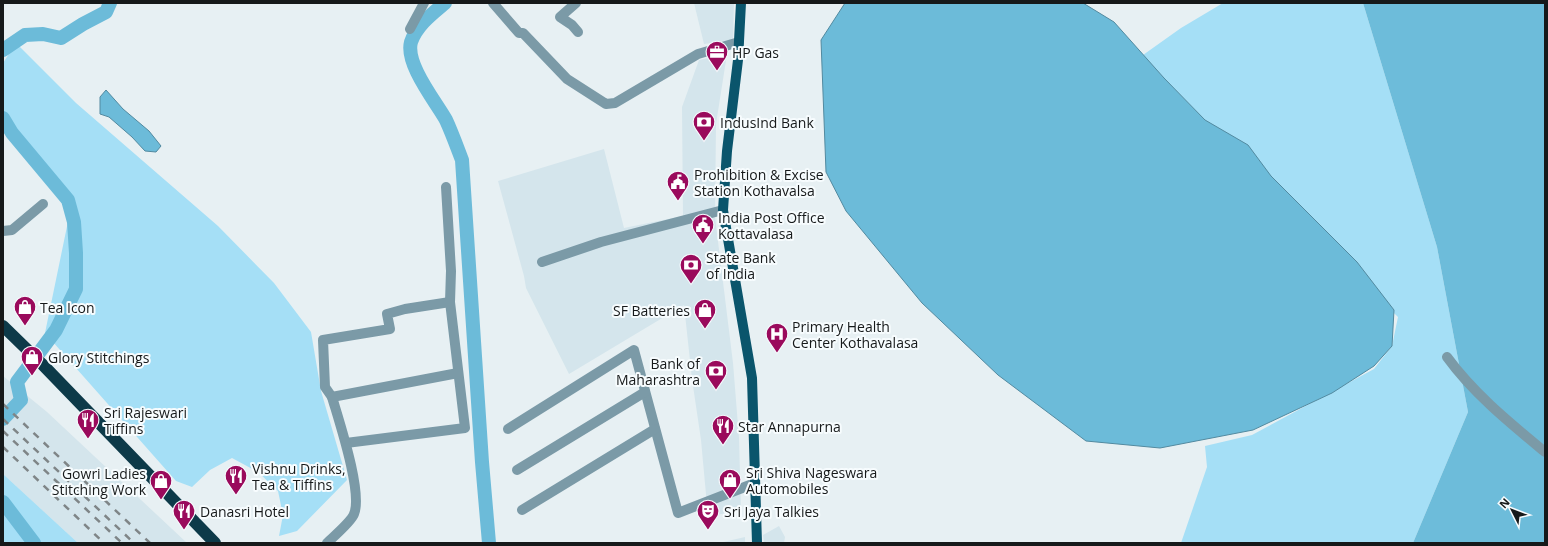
<svg xmlns="http://www.w3.org/2000/svg" width="1548" height="546" font-family="'Open Sans',sans-serif">
<rect width="100%" height="100%" fill="#e7f0f3"/>
<g fill="#d4e5ec">
<path d="M694,3H734L733,40L704,44Z"/>
<path d="M727,54L716,124L715,217L733,363L739,438L741,511L708,516L701,440L692,379L684,305L569,374L526,288L524,276L498,181L604,149L624,228L683,216L682,107L699,60Z"/>
<path d="M3,376L47,412L187,543H78L3,474Z"/>
<path d="M779,526L785,537L784,543H764L763,535Z"/>
<path d="M745,537V543H719Z"/>
</g>
<g fill="#a5dff6">
<path d="M1223,3H1363L1437,247L1468,412L1413,543H1181L1207,467L1205,446L1252,435L1374,369L1392,346L1398,317L1363,283L1164,78L1143,55L1181,28Z"/>
<path d="M16,43L76,103L218,226L274,283L311,332L321,391L347,480L297,531L279,536L283,515L278,491L258,472L232,458L210,470L192,487L176,481L45,333L71,207L3,120V63Z"/>
<path d="M3,474L78,543H3Z"/>
</g>
<path fill="#6dbcda" d="M1363,3H1545V543H1413L1468,412L1437,247Z"/>
<g fill="#6cbbd9" stroke="#528aa0">
<path d="M845,3H1083L1114,22L1164,78L1205,120L1248,145L1271,176L1357,262L1394,310L1392,346L1374,366L1332,393L1253,430L1160,448L1086,441L998,375L922,303L846,211L826,172L821,40Z"/>
<path d="M106,90L123,109L149,131L161,146L156,152L145,151L132,137L109,117L100,114V97Z"/>
</g>
<g fill="none" stroke-linecap="round" stroke-linejoin="round">
<g stroke="#6cbbd9" stroke-width="14">
<path d="M445,3C432,14 417,25 411,42C405,64 436,102 446,120C452,133 457,147 462,160L482,462L489,543"/>
<path d="M3,50L25,35L43,34L61,38L83,24L106,12L110,3"/>
<path d="M3,118L12,133L68,200L74,222L76,253V289L56,330L17,382L21,400L3,419"/>
<path d="M3,502L34,543"/>
</g>
<g stroke="#7b9aa7" stroke-width="10">
<path d="M493,3L519,33H523L567,79L606,104L615,103L698,54L739,42"/>
<path d="M576,3L560,17L572,25L578,32"/>
<path d="M410,29L424,3"/>
<path d="M3,231L12,230L43,204"/>
<path d="M542,262L601,242L723,210"/>
<path d="M1447,357C1474,394 1510,423 1545,452"/>
<path d="M332,397L325,387L323,340L390,329L387,314L405,309L450,302"/>
<path d="M508,429L634,350L678,513L755,483"/>
<path d="M346,443L465,428L450,302L451,271L446,187"/>
<path d="M517,470L645,392"/>
<path d="M522,510L655,429"/>
<path d="M327,543C334,536 351,522 354,514C363,493 339,421 332,397L458,373"/>
</g>
<path stroke="#0a556c" stroke-width="10" d="M741,3L738,60L727,151L723,210L752,378L757,543"/>
<path stroke="#0d3a49" stroke-width="12" d="M3,326L43,365L215,543"/>
<g stroke="#7f8587" stroke-width="2.5" stroke-dasharray="7 7" stroke-linecap="butt">
<path d="M3,404L150,543"/>
<path d="M3,419L134,543"/>
<path d="M3,431L122,543"/>
<path d="M3,447L104,543"/>
</g>
</g>
<defs>
<g id="office-pin" transform="scale(1.15)"><path d="M0 17L-7.5 6A9.5 9.5 0 1 1 7.5 6Z" fill="#9a0a5c" stroke="#f7fcfe"/><path d="M-6-3h4V-5.5h4V-3h4V5H-6ZM-1-4.5V-3h2v-1.5ZM-6 0V1H6V0Z" fill="#fff"/></g>
<g id="bank-pin" transform="scale(1.15)"><path d="M0 17L-7.5 6A9.5 9.5 0 1 1 7.5 6Z" fill="#9a0a5c" stroke="#f7fcfe"/><path d="M-6-4H6V4H-6ZM0-2.3a2.3 2.3 0 1 0 0 4.6a2.3 2.3 0 1 0 0-4.6Z" fill="#fff"/></g>
<g id="civic-pin" transform="scale(1.15)"><path d="M0 17L-7.5 6A9.5 9.5 0 1 1 7.5 6Z" fill="#9a0a5c" stroke="#f7fcfe"/><path d="M-.6-6.5H3V-4.5H.6V-3L4-1V1h2V6H-6V1h2V-1L-.6-3ZM-1.2 2.5V6h2.4V2.5Z" fill="#fff"/></g>
<g id="shop-pin" transform="scale(1.15)"><path d="M0 17L-7.5 6A9.5 9.5 0 1 1 7.5 6Z" fill="#9a0a5c" stroke="#f7fcfe"/><path d="M-5-2.5h2.3a2.7 3.5 0 0 1 5.4 0H5L5.5 6h-11ZM-1.5-2.5h3a1.5 2.3 0 0 0-3 0Z" fill="#fff"/></g>
<g id="hospital-pin" transform="scale(1.15)"><path d="M0 17L-7.5 6A9.5 9.5 0 1 1 7.5 6Z" fill="#9a0a5c" stroke="#f7fcfe"/><path d="M-5-5h3v3.5h4V-5h3V5h-3V1.5h-4V5h-3Z" fill="#fff"/></g>
<g id="restaurant-pin" transform="scale(1.15)"><path d="M0 17L-7.5 6A9.5 9.5 0 1 1 7.5 6Z" fill="#9a0a5c" stroke="#f7fcfe"/><path d="M-5-6h1v4h1v-4h1v4h1v-4h1v5L-1.5 .5V6h-2V.5L-5-1ZM5-6V6H3V1.5H1.5Q1.5-4 5-6Z" fill="#fff"/></g>
<g id="theatre-pin" transform="scale(1.15)"><path d="M0 17L-7.5 6A9.5 9.5 0 1 1 7.5 6Z" fill="#9a0a5c" stroke="#f7fcfe"/><path d="M-5-5.5Q0-4 5-5.5V0Q5 5 0 6Q-5 5-5 0ZM-3.3-2.5H-1v1.5H-3.3ZM1-2.5H3.3v1.5H1ZM-2.8 1Q0 5.5 2.8 1Z" fill="#fff"/></g>
</defs>
<g fill-rule="evenodd">
<use href="#office-pin" x="717" y="52"/>
<use href="#bank-pin" x="704" y="122"/>
<use href="#civic-pin" x="678" y="182"/>
<use href="#civic-pin" x="703" y="225"/>
<use href="#bank-pin" x="691" y="265"/>
<use href="#shop-pin" x="25" y="307"/>
<use href="#shop-pin" x="705" y="310"/>
<use href="#hospital-pin" x="777" y="334"/>
<use href="#shop-pin" x="32" y="357"/>
<use href="#bank-pin" x="716" y="371"/>
<use href="#restaurant-pin" x="88" y="420"/>
<use href="#restaurant-pin" x="723" y="426"/>
<use href="#restaurant-pin" x="236" y="476"/>
<use href="#shop-pin" x="730" y="480"/>
<use href="#shop-pin" x="161" y="481"/>
<use href="#restaurant-pin" x="184" y="511"/>
<use href="#theatre-pin" x="708" y="511"/>
</g>
<g text-anchor="middle" dominant-baseline="central" stroke-width="4" stroke-linejoin="round" paint-order="stroke">
<g font-size="14" fill="#16191a" stroke="#f7fcfe" text-anchor="start">
<text x="732" y="52">HP Gas</text>
<text x="720" y="122">IndusInd Bank</text>
<text x="694" y="174">Prohibition &amp; Excise<tspan x="694" dy="16">Station Kothavalsa</tspan></text>
<text x="718" y="217">India Post Office<tspan x="718" dy="16">Kottavalasa</tspan></text>
<text x="706" y="257">State Bank<tspan x="706" dy="16">of India</tspan></text>
<text x="40" y="307">Tea Icon</text>
<text x="690" y="310" text-anchor="end">SF Batteries</text>
<text x="792" y="326">Primary Health<tspan x="792" dy="16">Center Kothavalasa</tspan></text>
<text x="48" y="357">Glory Stitchings</text>
<text x="700" y="363" text-anchor="end">Bank of<tspan x="700" dy="16">Maharashtra</tspan></text>
<text x="104" y="412">Sri Rajeswari<tspan x="104" dy="16">Tiffins</tspan></text>
<text x="738" y="426">Star Annapurna</text>
<text x="252" y="468">Vishnu Drinks,<tspan x="252" dy="16">Tea &amp; Tiffins</tspan></text>
<text x="746" y="472">Sri Shiva Nageswara<tspan x="746" dy="16">Automobiles</tspan></text>
<text x="146" y="473" text-anchor="end">Gowri Ladies<tspan x="146" dy="16">Stitching Work</tspan></text>
<text x="200" y="511">Danasri Hotel</text>
<text x="724" y="511">Sri Jaya Talkies</text>
</g>
</g>
<rect width="1548" height="546" fill="none" stroke="#16191a" stroke-width="8"/>
<g transform="translate(1512 510) rotate(312)" stroke="#f7fcfe" stroke-width="3" paint-order="stroke">
<path d="M0-3L7 15L0 10L-7 15Z" fill="#16191a"/>
<text y="-6" font-size="11" font-weight="bold" text-anchor="middle" fill="#16191a">N</text>
</g>
</svg>
